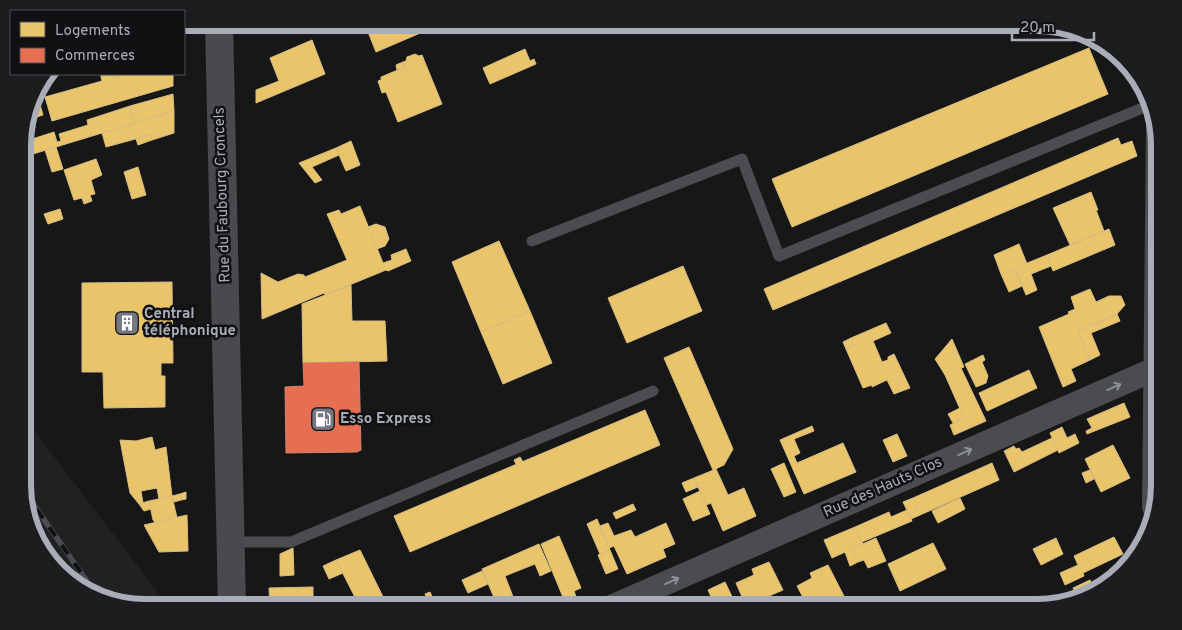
<svg xmlns="http://www.w3.org/2000/svg" width="1182" height="630" font-family="Overpass,sans-serif">
<rect width="100%" height="100%" fill="#171717"/>
<path fill="#212123" d="M23,416L169,607H145L90,595L43,553L24,501Z"/>
<g fill="#e9c46a" stroke="#d6bd81">
<path d="M364,22H446L376,52Z"/>
<path d="M312,40L325,74L256,103V90L279,81L270,58Z"/>
<path d="M1089,48L1108,94L792,227L772,179Z"/>
<path d="M525,49L530,61L534,59L536,64L490,84L483,68Z"/>
<path d="M415,54L419,56L422,55L442,104L398,122L386,92L382,93L378,81L381,80V77L405,67L403,62L406,61L407,57Z"/>
<path d="M403,62L405,67L397,70L396,65Z"/>
<path d="M101,74H119V76L112,78L110,75L101,77Z"/>
<path d="M126,74H173V86L52,121L45,97L102,81L101,77L110,75L112,78Z"/>
<path d="M34,94H37L43,115L27,120Z"/>
<path d="M173,94L174,111L135,123L130,106Z"/>
<path d="M130,106L135,123L23,157V142L54,132L57,142L61,141L59,134L88,125L87,120Z"/>
<path d="M174,111V133L152,140L150,135L106,147L102,133Z"/>
<path d="M150,135L152,140L138,145L136,139Z"/>
<path d="M1118,138L1121,145L1132,141L1137,156L773,310L764,289Z"/>
<path d="M351,141L360,165L346,171L336,148Z"/>
<path d="M56,147L63,169L52,172L45,150Z"/>
<path d="M336,148L339,155L312,167L322,180L315,183L299,163Z"/>
<path d="M96,159L102,175L91,180L95,194L90,195L92,201L84,204L82,198L74,200L64,170Z"/>
<path d="M138,167L146,195L132,199L124,172Z"/>
<path d="M1091,192L1098,210H1096L1104,231L1070,245L1053,208Z"/>
<path d="M360,206L383,263L392,260L391,255L406,249L411,261L388,271L386,270L325,295L324,293L262,319L261,273L278,282L298,274L304,275L305,277L347,260L327,214L339,210L341,214Z"/>
<path d="M60,209L63,219L48,224L44,214Z"/>
<path d="M376,224L385,227L389,239L385,246L377,249L368,227Z"/>
<path d="M1109,229L1115,245L1053,271L1047,255Z"/>
<path d="M499,241L530,311L481,332L452,262Z"/>
<path d="M1019,244L1027,264L1001,274L994,255Z"/>
<path d="M1047,255L1051,266L1031,274L1037,290L1026,295L1015,268Z"/>
<path d="M683,266L702,311L627,343L608,298Z"/>
<path d="M1015,268L1022,286L1009,292L1001,274Z"/>
<path d="M172,282L173,363H161V376H165V407L104,408L103,372H82V283Z"/>
<path d="M351,285L352,321H385L387,361L303,363L302,304Z"/>
<path d="M1090,289L1096,302L1109,296H1121L1125,305L1117,314L1078,331L1090,360L1071,369L1076,381L1063,387L1039,327L1069,314L1068,312L1075,309L1071,297Z"/>
<path d="M530,311L552,363L503,384L481,332Z"/>
<path d="M1117,314L1120,321L1091,333L1100,355L1090,360L1078,331Z"/>
<path d="M886,323L891,333L873,341L882,362L888,360V357L894,354L910,388L894,394L887,380L872,387V385L863,388L846,349L854,345L851,338Z"/>
<path d="M851,338L854,345L846,349L843,342Z"/>
<path d="M952,339L964,367L961,368L986,421L954,435L950,425L964,418L945,375L935,359Z"/>
<path d="M689,347L733,449L724,465L713,470L664,358Z"/>
<path d="M983,355L985,360L982,362L988,376L986,383L976,387L965,364Z"/>
<path d="M1029,370L1037,388L987,411L979,393Z"/>
<path d="M1124,403L1130,417L1087,434L1086,431L1092,428L1087,419Z"/>
<path d="M960,408L964,418L953,423L948,414Z"/>
<path d="M645,410L660,445L410,552L394,516Z"/>
<path d="M812,426L814,431L794,439L800,453L794,456L797,463L843,443L856,472L804,494L780,440Z"/>
<path d="M1062,427L1067,438L1075,434L1079,443L1059,453L1050,433Z"/>
<path d="M897,434L907,456L893,462L883,440Z"/>
<path d="M152,437L155,450L166,447L172,496L159,499L157,488L141,491L143,503L139,504L130,493L120,440L136,441Z"/>
<path d="M1052,438L1058,450L1014,472L1004,451L1014,446L1016,449L1019,448L1022,452Z"/>
<path d="M1113,445L1130,478L1101,492L1085,459Z"/>
<path d="M520,457L523,462L516,464L514,460Z"/>
<path d="M784,463L796,492L784,497L771,469Z"/>
<path d="M992,463L999,480L920,515L913,498Z"/>
<path d="M716,469L728,495L744,488L756,516L723,531L711,503L706,505L694,478Z"/>
<path d="M1090,470L1094,479L1086,483L1082,473Z"/>
<path d="M694,478L698,487L686,492L682,483Z"/>
<path d="M700,491L710,514L693,521L683,499Z"/>
<path d="M186,492V499L181,500L180,494Z"/>
<path d="M180,494L181,500L174,502L172,496Z"/>
<path d="M172,496L177,518L156,523L153,520L149,501Z"/>
<path d="M913,498L920,515L911,519L903,502Z"/>
<path d="M960,498L965,509L938,523L932,511Z"/>
<path d="M149,501L151,509L144,511L139,504Z"/>
<path d="M633,504L636,510L616,519L613,513Z"/>
<path d="M907,510L912,521L862,542L855,527L889,512L891,517Z"/>
<path d="M187,515L188,551L159,552L144,525Z"/>
<path d="M597,519L610,550L600,554L587,524Z"/>
<path d="M608,523L614,536L631,530L635,537L666,523L675,544L663,549L666,557L627,574L614,546L609,548L600,526Z"/>
<path d="M855,527L863,544L832,558L824,540Z"/>
<path d="M559,536L581,588L574,591L578,602L567,607L541,544Z"/>
<path d="M1114,537L1123,554L1083,573L1084,576L1065,585L1060,573L1078,565L1074,556Z"/>
<path d="M876,538L886,561L868,568L864,560L858,562L851,549Z"/>
<path d="M1056,538L1063,554L1041,565L1033,549Z"/>
<path d="M933,543L946,569L900,591L888,564Z"/>
<path d="M539,544L551,571L540,576L535,564L505,576L517,607H498L482,569Z"/>
<path d="M293,548L294,575L280,576V554Z"/>
<path d="M851,549L858,562L850,566L845,552Z"/>
<path d="M360,550L388,607H360L336,560Z"/>
<path d="M610,550L618,569L606,574L598,555Z"/>
<path d="M336,560L343,573L329,579L323,566Z"/>
<path d="M769,562L783,590L746,606L736,583L754,575L752,569Z"/>
<path d="M828,565L847,602L837,607H808L797,586L812,578L810,573Z"/>
<path d="M482,571L488,584L468,593L462,580Z"/>
<path d="M1090,580L1095,590L1077,596L1073,588Z"/>
<path d="M725,582L737,607H699L713,601L708,590Z"/>
<path d="M313,587V607H270L269,588Z"/>
<path d="M430,592L437,607H430L425,594Z"/>
<path d="M354,596L360,607H334L333,606Z"/>
<path d="M805,602L808,607H796Z"/>
<path d="M847,602L849,607H837Z"/>
</g>
<path fill="#e76f51" stroke="#d48270" d="M359,362L361,450L357,452L286,453L285,387L304,386L303,363Z"/>
<g fill="none" stroke-linecap="round" stroke-linejoin="round">
<g stroke="#4b4c50" stroke-width="11">
<path d="M532,241L742,159L779,256L1150,105"/>
<path d="M230,542H291L653,391"/>
</g>
<g stroke="#4b4c50" stroke-width="24">
<path d="M1154,507L1158,127"/>
<path d="M611,607L1155,369"/>
</g>
<path stroke="#4a4a4e" stroke-width="28" d="M219,22L232,607"/>
<g stroke="#4b4c4f" stroke-width="5.5">
<g id="rail">
<path d="M24,491L98,597"/>
<path d="M38,539L57,566"/>
</g>
</g>
<use href="#rail" stroke="#111113" stroke-width="4" stroke-dasharray="11" stroke-linecap="butt"/>
</g>
<defs><path id="oneway-shaft" d="M-6 0H5M1.5-3L5.5 0L1.5 3" fill="none" stroke-width="1.6" stroke-linecap="round" stroke-linejoin="round" transform="scale(1.25)"/></defs>
<g stroke="#8c9099">
<use href="#oneway-shaft" transform="translate(1114 387) rotate(-24)"/>
<use href="#oneway-shaft" transform="translate(965 452) rotate(-24)"/>
<use href="#oneway-shaft" transform="translate(672 581) rotate(-24)"/>
</g>
<defs>
<g id="building-square" transform="scale(1.25)"><rect x="-9" y="-9" width="18" height="18" rx="4" fill="#757880" stroke="#111113"/><path d="M-4-6H4V6H1V3H-1V6H-4ZM-2.5-4.3h1.7v1.8h-1.7ZM.8-4.3h1.7v1.8H.8ZM-2.5-1h1.7V.8h-1.7ZM.8-1h1.7V.8H.8Z" fill="#fff"/></g>
<g id="fuel-square" transform="scale(1.25)"><rect x="-9" y="-9" width="18" height="18" rx="4" fill="#757880" stroke="#111113"/><path d="M-5.5-6h7V0h2V4h1.3V-2.5L3-4.5l.8-.8L6-3V5H2.5V1h-1V6h-7ZM-4.2-4.7v3.2H.2V-4.7Z" fill="#fff"/></g>
</defs>
<g fill-rule="evenodd">
<use href="#building-square" x="127" y="323"/>
<use href="#fuel-square" x="323" y="419"/>
</g>
<g text-anchor="middle" dominant-baseline="central" stroke-width="5" stroke-linejoin="round" paint-order="stroke">
<g font-size="15" fill="#a8adb8" stroke="#111113">
<text transform="translate(223 195) rotate(-92)">Rue du Faubourg Croncels</text>
<text transform="translate(883 488) rotate(-24)">Rue des Hauts Clos</text>
</g>
<g font-size="15" font-weight="bold" fill="#a8adb8" stroke="#111113" text-anchor="start">
<text x="144" y="314">Central<tspan x="144" dy="17">téléphonique</tspan></text>
<text x="340" y="419">Esso Express</text>
</g>
</g>
<path d="M0 0H1182V630H0ZM145 31H1037A114 114 0 0 1 1151 145V485A114 114 0 0 1 1037 599H145A114 114 0 0 1 31 485V145A114 114 0 0 1 145 31Z" fill="#1d1d20" fill-rule="evenodd"/>
<path fill="none" stroke="#a8adb8" stroke-width="6" d="M145 31H1037A114 114 0 0 1 1151 145V485A114 114 0 0 1 1037 599H145A114 114 0 0 1 31 485V145A114 114 0 0 1 145 31Z"/>
<rect x="10" y="10" width="175" height="65" fill="#111113" stroke="#4d4f55"/>
<rect x="20" y="22" width="25" height="15" fill="#e9c46a" stroke="#4d4f55"/>
<text x="55" y="35" font-size="15" fill="#a8adb8">Logements</text>
<rect x="20" y="48" width="25" height="15" fill="#e76f51" stroke="#4d4f55"/>
<text x="55" y="60" font-size="15" fill="#a8adb8">Commerces</text>
<path d="M1012 32v8h82v-8" fill="none" stroke="#a8adb8" stroke-width="2.5"/>
<text x="1020" y="32" font-size="15" fill="#a8adb8" stroke="#111113" stroke-width="4" paint-order="stroke">20 m</text>
</svg>
